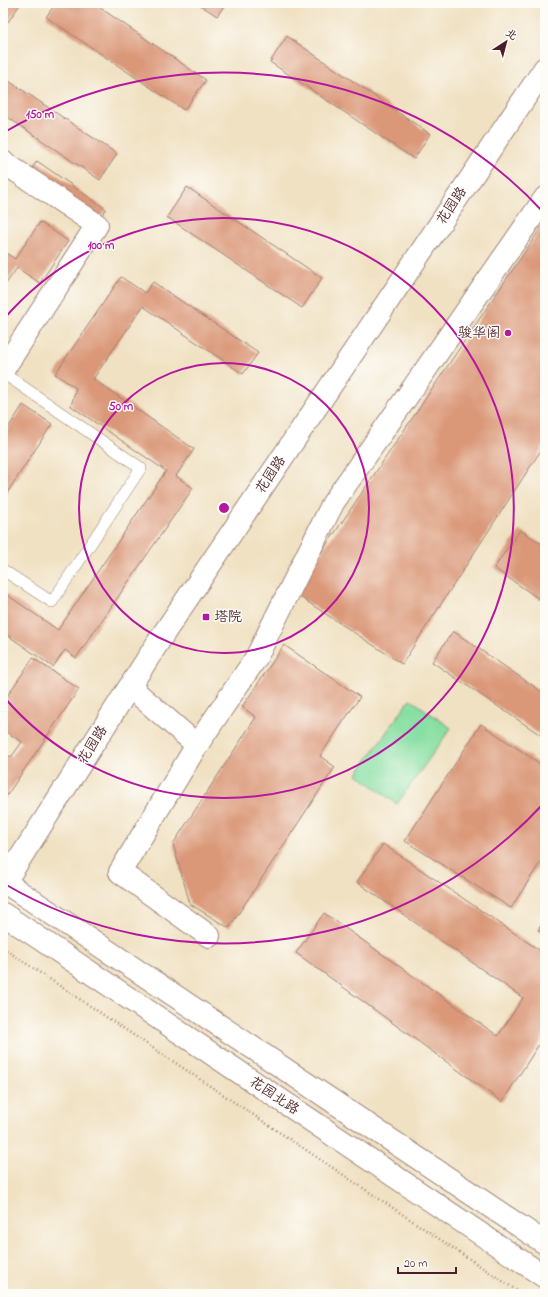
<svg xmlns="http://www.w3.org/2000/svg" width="548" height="1297" font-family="'Indie Flower','LXGW WenKai TC',sans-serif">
<rect width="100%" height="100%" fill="#fdfcf7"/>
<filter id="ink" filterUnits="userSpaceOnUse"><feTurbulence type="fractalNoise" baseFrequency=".025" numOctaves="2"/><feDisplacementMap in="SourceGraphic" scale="8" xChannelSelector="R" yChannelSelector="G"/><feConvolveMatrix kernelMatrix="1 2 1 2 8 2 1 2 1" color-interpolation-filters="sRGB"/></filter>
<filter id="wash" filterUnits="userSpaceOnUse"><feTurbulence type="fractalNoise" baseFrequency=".012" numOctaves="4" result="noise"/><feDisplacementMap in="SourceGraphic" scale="16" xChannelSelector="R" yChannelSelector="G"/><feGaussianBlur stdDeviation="0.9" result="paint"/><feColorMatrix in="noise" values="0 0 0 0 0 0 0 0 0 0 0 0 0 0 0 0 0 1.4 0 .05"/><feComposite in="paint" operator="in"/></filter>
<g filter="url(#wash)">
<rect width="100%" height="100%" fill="#f0e1c2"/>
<path fill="#87dfa3" stroke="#687f67" d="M410,699L451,728L397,804L357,774Z"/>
<g id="blocks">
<g fill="#da9878">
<path d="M3,3H21L8,22L3,19Z"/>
<path d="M56,3H93L206,80L184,110L46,17Z"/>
<path d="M197,3H226L217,16Z"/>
<path d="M287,36L430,134L414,159L270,62Z"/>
<path d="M3,77L117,154L100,180L3,114Z"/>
<path d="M37,161L106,209L98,221L28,174Z"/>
<path d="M187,187L322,278L302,308L167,217Z"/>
<path d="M40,222L68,241L40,283L17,268L3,288V251L15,259Z"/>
<path d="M545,222V444L402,664L294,593Z"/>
<path d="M121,277L145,293L153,282L258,353L243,374L143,306L93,379L194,449L176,476L193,488L76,658L65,650L53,667L3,632V592L58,630L166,471L71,406L76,388L55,374Z"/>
<path d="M23,405L52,424L3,499V436Z"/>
<path d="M520,530L545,546V603L494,568Z"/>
<path d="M453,631L545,694V738L432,662Z"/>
<path d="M284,645L360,697L320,756L335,767L229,928L190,904L173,844L256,717L242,707Z"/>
<path d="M33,658L79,689L3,801V757L12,756L22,742L3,730V702Z"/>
<path d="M481,724L545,767V855L511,908L405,841Z"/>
<path d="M383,844L545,954V1035L502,1102L296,953L324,913L498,1036L523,998L357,882Z"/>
<path d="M545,919V935L538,930Z"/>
</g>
</g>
</g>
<g filter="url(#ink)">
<use href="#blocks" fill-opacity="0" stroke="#9d8076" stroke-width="1"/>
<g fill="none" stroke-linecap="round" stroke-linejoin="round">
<g stroke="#9d8076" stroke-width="12">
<path id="lane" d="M3,373L141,468L52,602L3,570"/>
</g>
<g stroke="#9d8076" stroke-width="24">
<g id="street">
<path d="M3,162L97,225L3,370"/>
<path d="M130,687L197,745L256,658L333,503L545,198"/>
<path d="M197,745L120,872L209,936"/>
</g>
</g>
<g stroke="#9d8076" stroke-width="24">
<g id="secondary">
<path d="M3,881L545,1243"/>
<path d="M3,885L164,633L545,68"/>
<path d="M3,914L545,1277"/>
</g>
</g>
<path stroke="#9d8076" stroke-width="2.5" stroke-dasharray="1 3" stroke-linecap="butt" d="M3,948L522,1294"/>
<use href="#lane" stroke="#fff" stroke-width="11"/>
<use href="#street" stroke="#fff" stroke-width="22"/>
<use href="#secondary" stroke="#fff" stroke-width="22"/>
</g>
</g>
<g fill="none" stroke="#b5179e" stroke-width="2">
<circle cx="224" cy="508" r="145"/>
<path d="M3 320A290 290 0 1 1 3 696"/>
<path d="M545 802A435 435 0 0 1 3 883M3 133A435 435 0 0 1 545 214"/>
</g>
<g fill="#b5179e" stroke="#fdfcf7" stroke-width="1.5">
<circle cx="508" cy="333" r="4"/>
<rect x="202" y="613" width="8" height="8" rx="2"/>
</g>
<g text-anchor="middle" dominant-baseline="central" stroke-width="3" stroke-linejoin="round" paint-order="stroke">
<g font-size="14" fill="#4a1f2b" stroke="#fdfcf7">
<text transform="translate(452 206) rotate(-56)">花园路</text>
<text transform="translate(271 475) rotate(-56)">花园路</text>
<text transform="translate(93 745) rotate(-58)">花园路</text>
<text transform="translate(274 1096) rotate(34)">花园北路</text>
</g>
<g font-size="14" fill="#4a1f2b" stroke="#fdfcf7" text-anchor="end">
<text x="500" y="333">骏华阁</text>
<text x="214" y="617" text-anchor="start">塔院</text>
</g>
</g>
<circle cx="224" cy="508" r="6" fill="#b5179e" stroke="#fdfcf7" stroke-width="2"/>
<g font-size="12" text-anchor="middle" font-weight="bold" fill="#b5179e" stroke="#fdfcf7" stroke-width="3" stroke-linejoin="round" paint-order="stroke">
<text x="40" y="118">150 m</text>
<text x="101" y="249">100 m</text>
<text x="121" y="410">50 m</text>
</g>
<rect width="548" height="1297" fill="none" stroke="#fdfcf7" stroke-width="16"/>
<g transform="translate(506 42) rotate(36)" stroke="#fdfcf7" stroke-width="3" paint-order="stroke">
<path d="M0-3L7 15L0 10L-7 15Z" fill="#4a1f2b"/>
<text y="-6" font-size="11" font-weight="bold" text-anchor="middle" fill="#4a1f2b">北</text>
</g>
<path d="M398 1267v6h58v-6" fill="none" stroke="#4a1f2b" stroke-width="2"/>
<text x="404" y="1267" font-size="12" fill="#4a1f2b" stroke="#fdfcf7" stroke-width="3" paint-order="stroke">20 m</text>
</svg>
